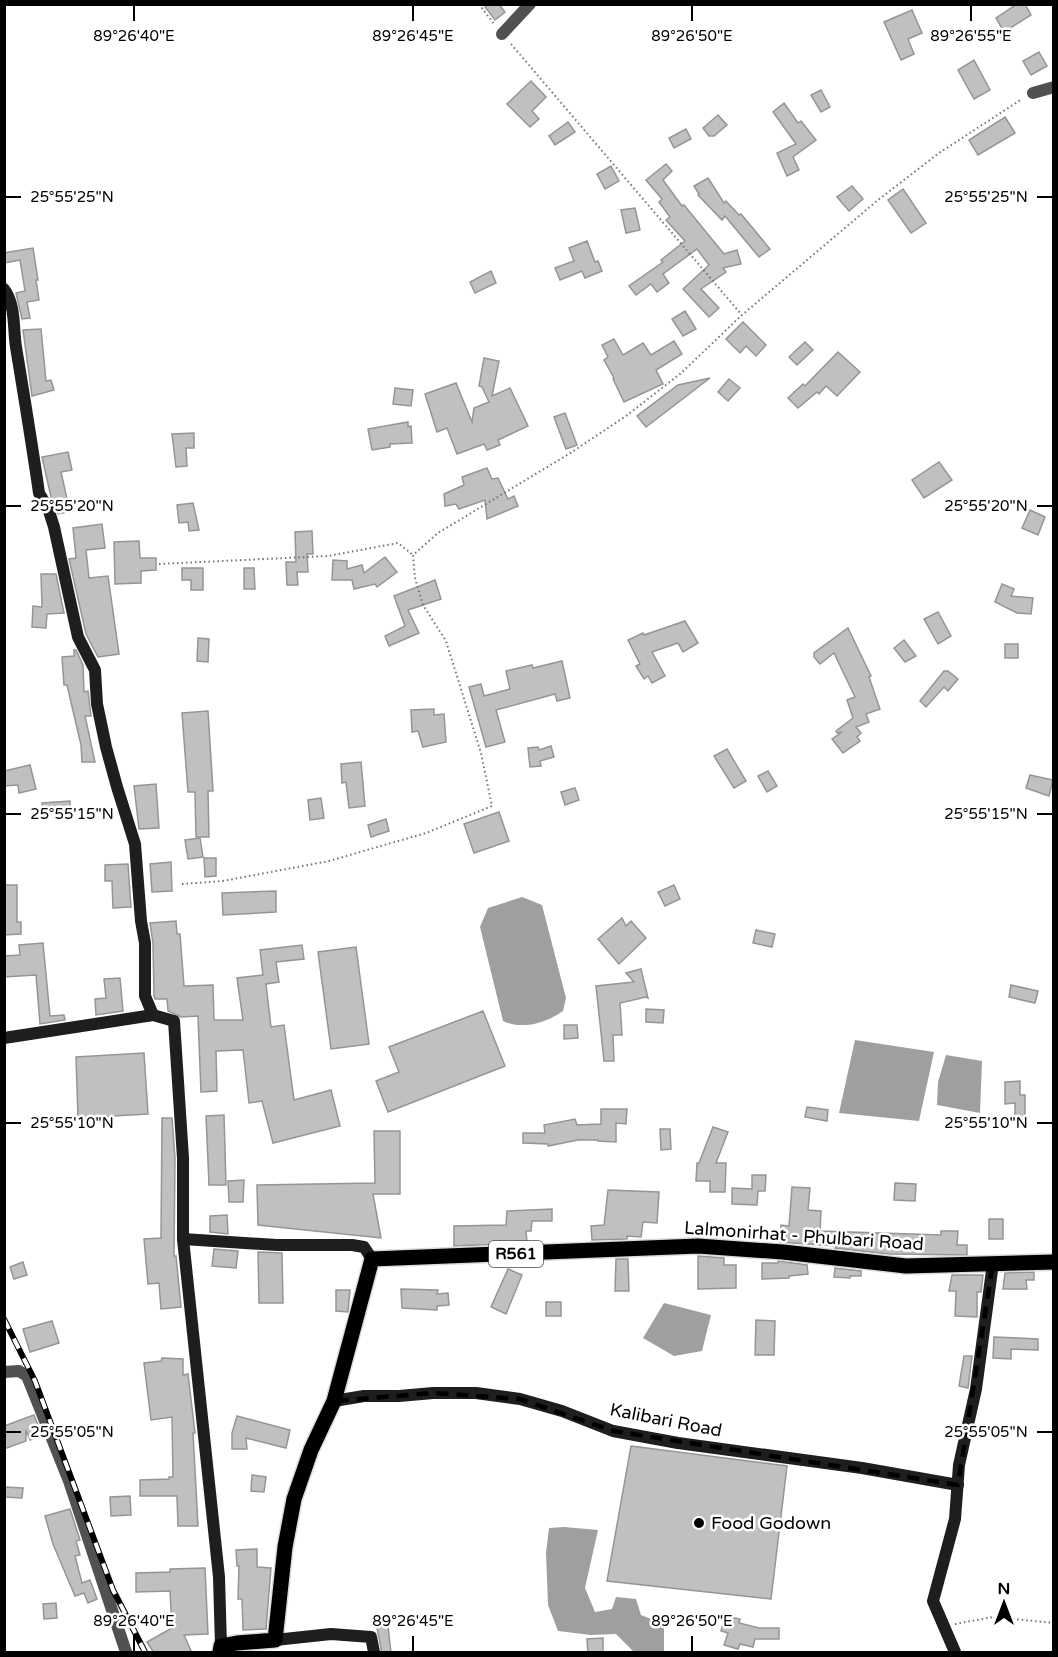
<svg xmlns="http://www.w3.org/2000/svg" width="1058" height="1657" font-family="'Varela Round',sans-serif">
<rect width="100%" height="100%" fill="#fff"/>
<g fill="#9f9f9f">
<path d="M522,897L542,905L566,998L563,1011C546,1023 523,1030 503,1021L480,927L488,908Z"/>
<path d="M855,1040L934,1052L919,1121L839,1113Z"/>
<path d="M946,1055L982,1061L980,1113L937,1105L938,1082Z"/>
<path d="M664,1303L711,1315L702,1351L674,1356L643,1338Z"/>
<path d="M564,1527L598,1530L585,1588L595,1612L612,1609L616,1597L636,1599L641,1615L664,1624V1652H634L616,1634L591,1635L558,1631L548,1605L546,1553L549,1528Z"/>
</g>
<g fill="#c0c0c0" stroke="#959595" stroke-width="1.5">
<path d="M483,4H499L505,12L495,20Z"/>
<path d="M1017,4H1025L1031,15L1004,32L996,18Z"/>
<path d="M912,10L922,33L908,39L914,54L901,60L884,22Z"/>
<path d="M1039,52L1047,66L1031,75L1023,61Z"/>
<path d="M974,60L990,90L974,99L958,70Z"/>
<path d="M531,81L546,97L532,111L539,119L530,127L507,104Z"/>
<path d="M821,90L830,107L821,112L811,95Z"/>
<path d="M784,103L798,123L801,121L816,140L793,157L799,170L787,176L777,153L796,144L773,112Z"/>
<path d="M718,115L727,125L714,136H709L703,128Z"/>
<path d="M1005,117L1015,133L978,155L969,140Z"/>
<path d="M568,122L575,132L555,145L549,136Z"/>
<path d="M686,129L691,139L674,148L669,138Z"/>
<path d="M666,164L672,171L663,180L682,206L684,205L724,254L737,250L741,264L723,268L726,272L701,289L719,308L709,317L683,289L709,265L697,249L663,274L669,283L657,292L651,284L636,295L629,286L663,262L661,260L685,241L666,220L670,217L659,202L662,199L646,180Z"/>
<path d="M611,166L619,181L605,189L597,174Z"/>
<path d="M708,178L724,203L726,201L739,215L741,214L770,249L759,257L725,216L722,220L698,195L699,194L694,186Z"/>
<path d="M852,186L863,199L849,211L837,197Z"/>
<path d="M903,189L926,223L911,233L888,200Z"/>
<path d="M635,208L640,230L626,233L621,210Z"/>
<path d="M587,241L595,262L598,261L602,271L585,278L582,271L560,280L555,268L574,261L569,248Z"/>
<path d="M33,248L38,280H36L39,300L27,302L30,318L22,319L16,293L25,291L20,260L4,263V253Z"/>
<path d="M491,271L496,283L475,293L470,282Z"/>
<path d="M685,311L696,329L683,336L672,319Z"/>
<path d="M743,322L766,345L756,356L746,346L740,353L726,339Z"/>
<path d="M41,329L46,381L51,380L54,390L32,396L23,330Z"/>
<path d="M614,339L623,355L643,343L651,355L674,341L682,354L656,370L663,384L624,402L613,379L614,378L604,360L608,357L602,345Z"/>
<path d="M805,342L813,350L797,365L789,357Z"/>
<path d="M838,352L860,372L837,396L826,386L819,394L817,392L798,408L788,398L803,384L805,386Z"/>
<path d="M484,358L499,361L492,396L510,388L528,426L498,440L500,445L487,450L484,444L457,454L447,428L437,432L425,394L456,383L472,422L474,408L489,402L482,387L479,386Z"/>
<path d="M710,378L646,427L637,416L678,385Z"/>
<path d="M729,379L740,388L728,401L718,392Z"/>
<path d="M395,388L413,390L411,406L393,404Z"/>
<path d="M565,413L577,445L566,449L554,417Z"/>
<path d="M408,422V427L411,426L412,443L390,444V447L372,450L368,429Z"/>
<path d="M194,433V448H186L187,466L176,467L172,434Z"/>
<path d="M68,452L72,470L61,472L67,499L69,498L72,511L58,514L51,497L42,457Z"/>
<path d="M939,462L952,480L924,498L912,480Z"/>
<path d="M487,468L492,479L498,478L508,499L514,496L518,506L487,519L485,500L459,509L456,504L445,506L444,494L464,485L462,477Z"/>
<path d="M193,503L199,530L189,531L188,522L179,523L177,505Z"/>
<path d="M1030,510L1045,517L1038,535L1022,528Z"/>
<path d="M102,524L105,548L86,550L89,578L108,576L119,654L98,657L86,634L69,559L76,558L73,528Z"/>
<path d="M312,531L313,554H307L308,572H297L298,585H287L286,562H296L295,532Z"/>
<path d="M139,541L140,558H156V570L141,571V583L115,584L114,542Z"/>
<path d="M385,557L397,572L377,587L375,584L354,589L352,580H332L333,560L347,561V569L362,565L364,573Z"/>
<path d="M182,568H203V590H191V580H182Z"/>
<path d="M244,568H254L255,589H244Z"/>
<path d="M41,574H56L64,613L47,614L46,628L32,627L33,606L42,607Z"/>
<path d="M435,580L441,599L408,610L419,633L389,646L385,636L405,626L394,596Z"/>
<path d="M1002,584L1014,589L1011,596L1033,598L1031,614L1017,613L995,602Z"/>
<path d="M938,612L951,636L938,644L924,619Z"/>
<path d="M685,621L698,643L683,652L678,643L652,652L665,676L652,683L648,676L644,679L636,666L640,664L628,640L643,633L644,635Z"/>
<path d="M848,628L871,676L869,677L880,709L866,714L869,722L856,727L861,733L857,737L860,741L843,753L832,739L842,732L837,733L836,731L853,718L847,700L855,697L834,653L820,664L814,657V653Z"/>
<path d="M198,638L209,639L208,662L197,661Z"/>
<path d="M904,640L916,656L905,662L894,648Z"/>
<rect x="1005" y="644" width="13" height="14"/>
<path d="M74,650H76L83,665L84,692L88,691L91,716H85L95,762H82L81,745L67,685H64L62,657L74,656Z"/>
<path d="M562,661L570,698L557,701L555,694L496,710L505,742L486,747L469,687L481,684L484,696L510,689L506,671L532,665L533,668Z"/>
<path d="M944,671H948L958,679L948,691L944,687L926,707L920,701Z"/>
<path d="M434,709V715L444,714L446,742L423,747L418,731L412,732L411,710Z"/>
<path d="M208,711L213,791H208L209,837H196L195,792H188L182,713Z"/>
<path d="M551,746L554,757L540,761L541,766L530,767L528,748L538,747L539,750Z"/>
<path d="M727,749L746,781L734,788L714,756Z"/>
<path d="M361,762L365,806L349,808L346,782L342,783L341,764Z"/>
<path d="M30,765L36,789L19,793L18,785L4,786V771Z"/>
<path d="M768,771L777,786L767,792L758,776Z"/>
<path d="M1030,775L1053,780L1049,796L1026,788Z"/>
<path d="M156,784L159,828L139,829L134,786Z"/>
<path d="M575,788L579,800L565,805L561,792Z"/>
<path d="M321,798L324,818L310,820L308,800Z"/>
<path d="M70,801V811L43,814L42,803Z"/>
<path d="M499,812L509,841L474,853L464,824Z"/>
<path d="M386,819L389,831L371,837L368,825Z"/>
<path d="M200,838L203,857L188,859L185,840Z"/>
<path d="M204,858H216V876L205,877Z"/>
<path d="M171,862L172,891L152,892L150,864Z"/>
<path d="M128,864L131,907L113,908L112,881H105V865Z"/>
<path d="M4,885H17V922H21V934L4,935Z"/>
<path d="M674,885L680,899L665,906L658,892Z"/>
<path d="M276,891V912L223,915L222,893Z"/>
<path d="M622,918L626,926L631,921L646,938L619,964L598,939Z"/>
<path d="M176,921L177,934H180L184,986L213,985L214,1020H243L237,978L263,975L260,950L302,945L304,959L276,962L279,982L266,984L271,1027L284,1025L294,1100L331,1090L340,1126L273,1143L262,1101L249,1103L243,1050L216,1051L217,1091L201,1092L198,1016L181,1017L168,1011L167,999H155L154,996L153,943L150,923Z"/>
<path d="M756,930L775,934L772,947L753,943Z"/>
<path d="M43,943L50,1016L64,1015L65,1020L40,1024L36,975L4,977V956L20,955L19,945Z"/>
<path d="M356,947L369,1044L331,1049L318,952Z"/>
<path d="M641,969L648,998L646,997L620,1003L622,1035H613L614,1061H604L596,986L634,982L626,973Z"/>
<path d="M120,978L123,1011L96,1015L95,999L106,998L104,979Z"/>
<path d="M1011,985L1038,991L1035,1003L1009,997Z"/>
<path d="M646,1009L664,1010L663,1023L646,1022Z"/>
<path d="M483,1011L505,1066L388,1112L376,1081L399,1072L389,1047Z"/>
<path d="M564,1025H577L578,1038L564,1039Z"/>
<path d="M144,1053L148,1114L78,1118L76,1057Z"/>
<path d="M1020,1081V1095H1025V1122H1015V1103L1005,1104V1082Z"/>
<path d="M807,1107L828,1110L827,1121L805,1117Z"/>
<path d="M601,1109H627L626,1124L616,1123V1142L598,1141V1140H578L548,1146V1144L523,1143V1133H545L544,1125L575,1119L577,1125L601,1124Z"/>
<path d="M224,1115L226,1185H209L206,1116Z"/>
<path d="M162,1118H172L175,1158L174,1256H176L181,1307L161,1309L159,1283L148,1284L144,1239L161,1238Z"/>
<path d="M713,1127L728,1132L716,1163H726L725,1192H710V1181H696L697,1163H699Z"/>
<path d="M660,1129H670L671,1149L661,1150Z"/>
<path d="M374,1131H400V1194H373L381,1238L258,1225L257,1185L375,1183Z"/>
<path d="M752,1175H766L765,1191H758L757,1205L732,1204V1188L752,1189Z"/>
<path d="M244,1180L243,1202H229L228,1181Z"/>
<path d="M895,1183L916,1184L915,1201L894,1200Z"/>
<path d="M792,1187L810,1188L808,1210L821,1211L820,1231L941,1235V1231H958L957,1245H967V1255L889,1254L835,1248L836,1246L780,1242L781,1225L789,1226Z"/>
<path d="M608,1190L659,1192L657,1223L643,1222L641,1237L627,1236V1239L592,1240L591,1226L604,1225Z"/>
<path d="M552,1209V1221H532L531,1231H526L527,1243L454,1246V1226L506,1225L507,1211Z"/>
<path d="M227,1215L228,1234L210,1232V1216Z"/>
<rect x="989" y="1219" width="14" height="20"/>
<path d="M214,1249L238,1251L236,1268L212,1266Z"/>
<path d="M258,1252L282,1253L283,1303H259Z"/>
<path d="M698,1256L724,1258V1265H736V1288L698,1289Z"/>
<path d="M616,1259H628L629,1291H615Z"/>
<path d="M778,1261L807,1265L808,1274L789,1276V1278L762,1279V1263H778Z"/>
<path d="M23,1262L27,1275L14,1279L10,1267Z"/>
<path d="M835,1268L861,1271V1276H850V1278L834,1277Z"/>
<path d="M508,1269L522,1275L506,1314L491,1307Z"/>
<path d="M1034,1272V1280H1026L1027,1289H1003L1005,1273Z"/>
<path d="M952,1275H983L981,1292H977V1317L955,1316L956,1291H949Z"/>
<path d="M401,1289L438,1290L437,1294L448,1293L449,1305L437,1306V1310L402,1308Z"/>
<path d="M336,1290H350L348,1312L336,1311Z"/>
<rect x="546" y="1302" width="15" height="14"/>
<path d="M756,1320L775,1321L774,1355H755Z"/>
<path d="M52,1321L59,1343L30,1352L23,1329Z"/>
<path d="M994,1337L1038,1339V1350L1011,1349V1359L993,1358Z"/>
<path d="M964,1356H972L968,1388L959,1386Z"/>
<path d="M162,1358L183,1359V1375L188,1374L195,1433H193L198,1526H178L177,1496H140V1480L169,1479V1477H173L172,1417L151,1420L144,1363L161,1361Z"/>
<path d="M34,1415L42,1435L30,1440L26,1430V1441L4,1449V1426Z"/>
<path d="M237,1416L290,1430L286,1448L246,1438L247,1449H232V1433Z"/>
<path d="M631,1446L787,1466L771,1599L607,1581Z"/>
<path d="M252,1475L266,1477L264,1492L251,1491Z"/>
<path d="M4,1487L23,1488L22,1498L4,1497Z"/>
<path d="M130,1496L131,1515L111,1516L110,1497Z"/>
<path d="M70,1509L80,1540L76,1541L80,1555L75,1556L82,1583L90,1580L97,1599L88,1603L84,1593L75,1596L53,1544L45,1516Z"/>
<path d="M257,1549V1567L271,1568L266,1629L243,1630L242,1599H238L239,1566H237L236,1550Z"/>
<path d="M205,1568L208,1634L184,1635L192,1653H154L147,1642L172,1628L170,1591L136,1592V1573L170,1572V1569Z"/>
<path d="M56,1603L57,1618L44,1619L43,1604Z"/>
<path d="M725,1616L740,1619L739,1623L759,1628H779V1639H755L753,1647L740,1644L738,1649L724,1645L728,1633L721,1631Z"/>
<path d="M388,1626L391,1653H382L377,1628Z"/>
<path d="M603,1638V1653H588L587,1639Z"/>
</g>
<g fill="none" stroke-linecap="round" stroke-linejoin="round">
<g stroke="#dbdbdb" stroke-width="18">
<path id="primary" d="M220,1652L221,1646L237,1643L275,1640L285,1547L294,1499L311,1450L334,1401L372,1259L698,1246L783,1252L906,1266L1054,1262"/>
</g>
<g stroke="#737373" stroke-width="2" stroke-dasharray="1.5 3" stroke-linecap="butt">
<path d="M479,4L494,24"/>
<path d="M511,44L741,314"/>
<path d="M159,564L328,556L398,543L413,555"/>
<path d="M182,884L223,881L329,861L426,833L492,806L481,753L446,641L423,605L415,578L413,555L438,533L572,452L626,416L680,374L742,315L878,200L939,153L1022,99"/>
<path d="M955,1624L993,1617L1054,1623"/>
</g>
<g stroke="#515151" stroke-width="12">
<path d="M502,34L530,4"/>
<path d="M1033,93L1054,87"/>
<path d="M4,1372L19,1371L27,1376L69,1481L126,1652"/>
</g>
<g stroke="#1e1e1e" stroke-width="12">
<path d="M4,289C16,305 13,329 16,347C24,396 32,444 39,493L48,508L54,527L78,637L95,670L97,704L106,747L117,787L135,844L141,921L145,943V996L153,1015"/>
<path d="M4,1038L153,1015L174,1021L183,1158V1239L219,1577L221,1646"/>
<path d="M183,1239L277,1245H352L364,1247L372,1259"/>
<path d="M334,1401L364,1396H399L433,1393H476L520,1399L562,1411L613,1431L678,1443L862,1468L958,1485"/>
<path d="M275,1640L331,1634L371,1637L374,1652"/>
<path d="M955,1652L933,1601L955,1519L959,1465L976,1389L993,1263"/>
</g>
<use href="#primary" stroke="#000" stroke-width="15"/>
<g stroke="#000" stroke-width="6">
<path id="rail" d="M4,1319L35,1381L113,1590L145,1652"/>
</g>
<use href="#rail" stroke="#fff" stroke-width="4" stroke-dasharray="11" stroke-linecap="butt"/>
</g>
<path fill="none" stroke="#000" stroke-width="4.5" stroke-dasharray="12 8" stroke-linejoin="round" d="M698,1246L906,1266L993,1263L958,1485L613,1431L520,1399L433,1393L334,1401L372,1259Z"/>
<path fill="none" stroke="#000" stroke-width="2" d="M134,6V21M413,6V21M692,6V21M971,6V21M6,197H21M1037,197H1052M6,506H21M1037,506H1052M6,814H21M1037,814H1052M6,1123H21M1037,1123H1052M6,1432H21M1037,1432H1052M134,1636V1651M413,1636V1651M692,1636V1651"/>
<circle fill="#000" stroke="#fff" stroke-width="2" cx="699" cy="1523" r="6"/>
<g text-anchor="middle" dominant-baseline="central" stroke-width="5" stroke-linejoin="round" paint-order="stroke">
<rect fill="#fff" stroke="#4c4c4c" stroke-width="1.5" x="489" y="1241" width="54" height="26" rx="4.5"/>
<g font-size="16" font-weight="bold" fill="#000">
<text x="516" y="1254">R561</text>
</g>
<g font-size="18" fill="#000" stroke="#fff">
<text transform="translate(804 1236) rotate(4)">Lalmonirhat - Phulbari Road</text>
<text transform="translate(666 1420) rotate(11)">Kalibari Road</text>
</g>
<g font-size="18" fill="#000" stroke="#fff" text-anchor="start">
<text x="711" y="1523">Food Godown</text>
</g>
</g>
<g font-size="15" text-anchor="middle" fill="#000" stroke="#fff" stroke-width="5" stroke-linejoin="round" paint-order="stroke">
<text x="134" y="41">89°26'40"E</text>
<text x="413" y="41">89°26'45"E</text>
<text x="692" y="41">89°26'50"E</text>
<text x="971" y="41">89°26'55"E</text>
<text x="72" y="202">25°55'25"N</text>
<text x="986" y="202">25°55'25"N</text>
<text x="72" y="511">25°55'20"N</text>
<text x="986" y="511">25°55'20"N</text>
<text x="72" y="819">25°55'15"N</text>
<text x="986" y="819">25°55'15"N</text>
<text x="72" y="1128">25°55'10"N</text>
<text x="986" y="1128">25°55'10"N</text>
<text x="72" y="1437">25°55'05"N</text>
<text x="986" y="1437">25°55'05"N</text>
<text x="134" y="1626">89°26'40"E</text>
<text x="413" y="1626">89°26'45"E</text>
<text x="692" y="1626">89°26'50"E</text>
</g>
<rect width="1058" height="1657" fill="none" stroke="#000000" stroke-width="12"/>
<g transform="translate(1004 1603)" stroke="#ffffff" stroke-width="4.5" paint-order="stroke">
<path d="M0-4.5L10 22L0 15L-10 22Z" fill="#000000"/>
<text y="-9" font-size="16" font-weight="bold" text-anchor="middle" fill="#000000">N</text>
</g>
</svg>
